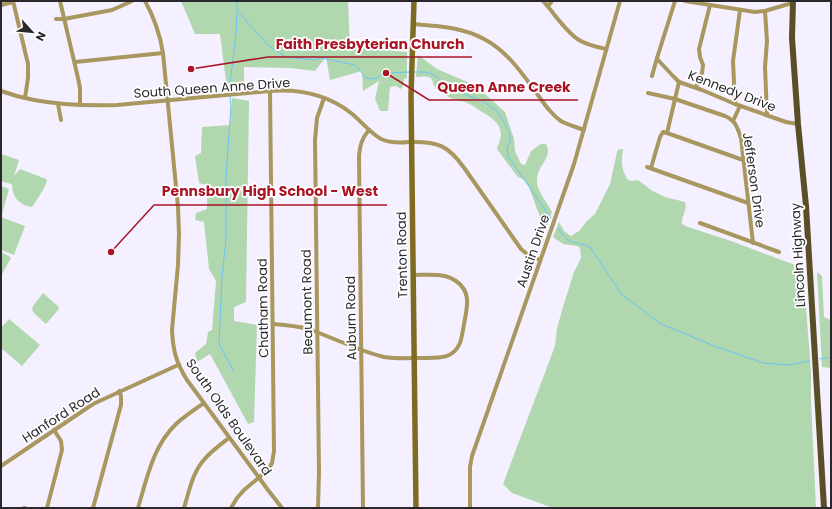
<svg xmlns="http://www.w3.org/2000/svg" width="832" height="509" font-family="Poppins,sans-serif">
<rect width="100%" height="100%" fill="#f5f0ff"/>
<g fill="#b1d7ae">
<path d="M181,1H348L350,47L407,52V78L404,79L403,86L401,89L396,86L390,87L388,111H380L375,99L379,81L363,91L362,71L330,80L326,57L315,71L290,68L244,67V87L227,89L220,34H195Z"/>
<path d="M418,55L437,69L472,84L485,94L505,112L514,139L515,151L521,164L525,165L531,151L541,144H546C552,154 543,162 539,171C537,174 537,179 537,183C538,192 548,204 552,212L546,229L541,220L529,187L523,179L518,177L511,168L497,149C498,144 501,139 501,134C500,121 488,116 479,110C475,107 471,104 465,102C458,100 451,99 445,95C441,93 438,91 435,87C433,84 433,79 429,77C425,76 420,77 416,77Z"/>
<path d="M232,98L249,101L246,302L234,307V321L257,325L254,422L248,424L210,354L197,362L195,353L206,344L208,332L212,330L216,281L209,269L204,222L195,220L196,213L207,209V185L199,183L195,156L201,153L202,127L230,125Z"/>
<path d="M619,149H623C623,153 622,155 622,159C621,166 624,173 627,179L631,181L638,180L651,190L665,197L685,202C688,210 681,216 682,224L688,227L731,241L803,268L811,372V400L816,508H553L512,493L503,484L555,346L557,329L562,310L574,272L581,258L580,248L577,246L563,244L553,237L559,222L564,231L571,236L579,231L587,221L595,214L610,184L617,152Z"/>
<path d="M1,154L19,160L14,176L20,169L46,179L47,181L43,190L32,207C19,205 12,197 12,184H11L1,181Z"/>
<path d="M1,186L9,189L2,214L1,213Z"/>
<path d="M1,217L25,226L14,255L1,250Z"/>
<path d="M1,252L9,256L11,258L1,276Z"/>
<path d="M817,272L822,276L824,317L831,320V368L822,367Z"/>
<path d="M43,293L59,307L58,310L46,324L34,313L32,310L33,306Z"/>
<path d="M9,319L40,345L22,366L1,348V328Z"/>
</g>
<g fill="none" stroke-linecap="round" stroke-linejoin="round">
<g stroke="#69c4f9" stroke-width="1">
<path d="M237,1V11L269,46L286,57L315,60L321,58L355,65L366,78L370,79L376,78L386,73L409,72"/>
<path d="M414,72H425L432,74L436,76L443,83L452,88L469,96L481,100L497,111L504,122L510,135V141L507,148L508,156L551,218"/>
<path d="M230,93V84L236,34L237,13"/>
<path d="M230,96L231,106L226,176V239L222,277L219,344L233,370"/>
<path d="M558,228C570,248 575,239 591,248L621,294L661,324L717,347L763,363L789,365L810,361"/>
<path d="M820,359L831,357"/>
</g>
<g stroke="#a8975e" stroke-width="4">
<path d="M13,1L28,64V78L25,98"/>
<path d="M60,1L78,78L80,88V105"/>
<path d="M145,1C154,17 160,35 163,53L178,207L179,234L178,265L172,330C173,351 176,362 187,380L268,490L282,508"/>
<path d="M543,1C555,14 565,31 579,40C587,45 597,47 606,49"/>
<path d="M675,1L657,58L658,60L674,77L679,82L702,90L735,104L786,122L798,124"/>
<path d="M685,1L755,12L765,11L792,3"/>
<path d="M1,5L13,2"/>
<path d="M548,6L552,1"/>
<path d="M765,11L767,41L765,67L767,115"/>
<path d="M56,19H64L112,10L119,7L132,1"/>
<path d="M413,24C438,26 462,27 484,39C505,50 519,69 533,88C542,100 549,113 561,121C568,125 576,127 584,130"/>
<path d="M75,62L163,53"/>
<path d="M652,76L657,58"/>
<path d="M696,87L702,73L703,65L700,57L699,49L710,5"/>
<path d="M1,91C12,95 23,98 34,100C61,105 89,106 117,105L270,91C299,89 328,95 351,113C361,121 370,133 381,139C390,143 399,143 408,142C438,141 448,145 465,169L521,249L528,255L540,260"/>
<path d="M648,93L675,99L725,116C736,121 737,127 741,138L753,243"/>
<path d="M58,104L61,120"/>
<path d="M735,104L733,61L740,10"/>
<path d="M733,121L740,106"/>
<path d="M667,133L743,160"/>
<path d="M667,133L679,82"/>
<path d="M647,167L748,203"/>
<path d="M651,168L660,137L663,132L667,133"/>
<path d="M700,223L779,252"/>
<path d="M273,324C286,325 297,326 309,329C322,334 336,340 349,345C361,350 372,354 384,357C397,359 411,358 424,358C440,358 453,359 460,343C462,337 463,330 464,324C467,308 472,292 456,281C453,279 449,277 445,276C435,274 424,275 413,275"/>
<path d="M1,466L93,404L178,365"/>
<path d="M24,508H25"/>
<path d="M47,508L62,450L61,441L54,430"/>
<path d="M93,508L121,405V396L119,391"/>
<path d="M138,508C147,478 153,446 176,424C185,416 194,410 204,403"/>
<path d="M184,508C189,492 192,474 203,461C210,452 220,445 229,438"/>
<path d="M231,508L237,498L244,490L268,470L272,463L274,451L270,91"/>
<path d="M318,508L319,472L315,140L317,118L324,98"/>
<path d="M363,508L359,156C360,145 362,138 369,130"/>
<path d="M470,508V467L472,456L574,164L620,1"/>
</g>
<path stroke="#7f6b20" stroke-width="5.5" d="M414,1L411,95L416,508"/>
<path stroke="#5a4e26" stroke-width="6" d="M793,1L792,38L798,124L806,206L824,508"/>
</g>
<g text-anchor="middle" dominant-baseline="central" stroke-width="3.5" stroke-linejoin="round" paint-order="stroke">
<g font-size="13" fill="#2a282d" stroke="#fff">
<text transform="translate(212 88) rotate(-4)">South Queen Anne Drive</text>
<text transform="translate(732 91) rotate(21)">Kennedy Drive</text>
<text transform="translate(754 180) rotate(82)">Jefferson Drive</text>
<text transform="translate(533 251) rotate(-71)">Austin Drive</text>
<text transform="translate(402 255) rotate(-91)">Trenton Road</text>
<text transform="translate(798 255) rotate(-93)">Lincoln Highway</text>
<text transform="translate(307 302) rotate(-91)">Beaumont Road</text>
<text transform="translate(263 308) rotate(-91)">Chatham Road</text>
<text transform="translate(351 318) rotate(-91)">Auburn Road</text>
<text transform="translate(61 415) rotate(-33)">Hanford Road</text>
<text transform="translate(229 417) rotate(55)">South Olds Boulevard</text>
</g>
</g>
<path fill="none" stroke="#aa1526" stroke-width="1.5" d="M191 69L268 57H472M386 73L429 100H578M111 252L154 205H387"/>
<g fill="#aa1526" stroke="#fff" stroke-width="1.5">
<circle cx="191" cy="69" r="4"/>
<circle cx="386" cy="73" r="4"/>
<circle cx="111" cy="252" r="4"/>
</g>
<g font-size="14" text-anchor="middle" font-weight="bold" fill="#aa1526" stroke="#fff" stroke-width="3.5" stroke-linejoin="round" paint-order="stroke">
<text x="370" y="49">Faith Presbyterian Church</text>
<text x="504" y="92">Queen Anne Creek</text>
<text x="270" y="196">Pennsbury High School - West</text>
</g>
<rect width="832" height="509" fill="none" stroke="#2a282d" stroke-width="4"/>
<g transform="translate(32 32) rotate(117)" stroke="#ffffff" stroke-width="3" paint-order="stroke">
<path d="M0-3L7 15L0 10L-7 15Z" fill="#2a282d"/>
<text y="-6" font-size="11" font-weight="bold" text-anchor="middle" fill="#2a282d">N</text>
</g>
</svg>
